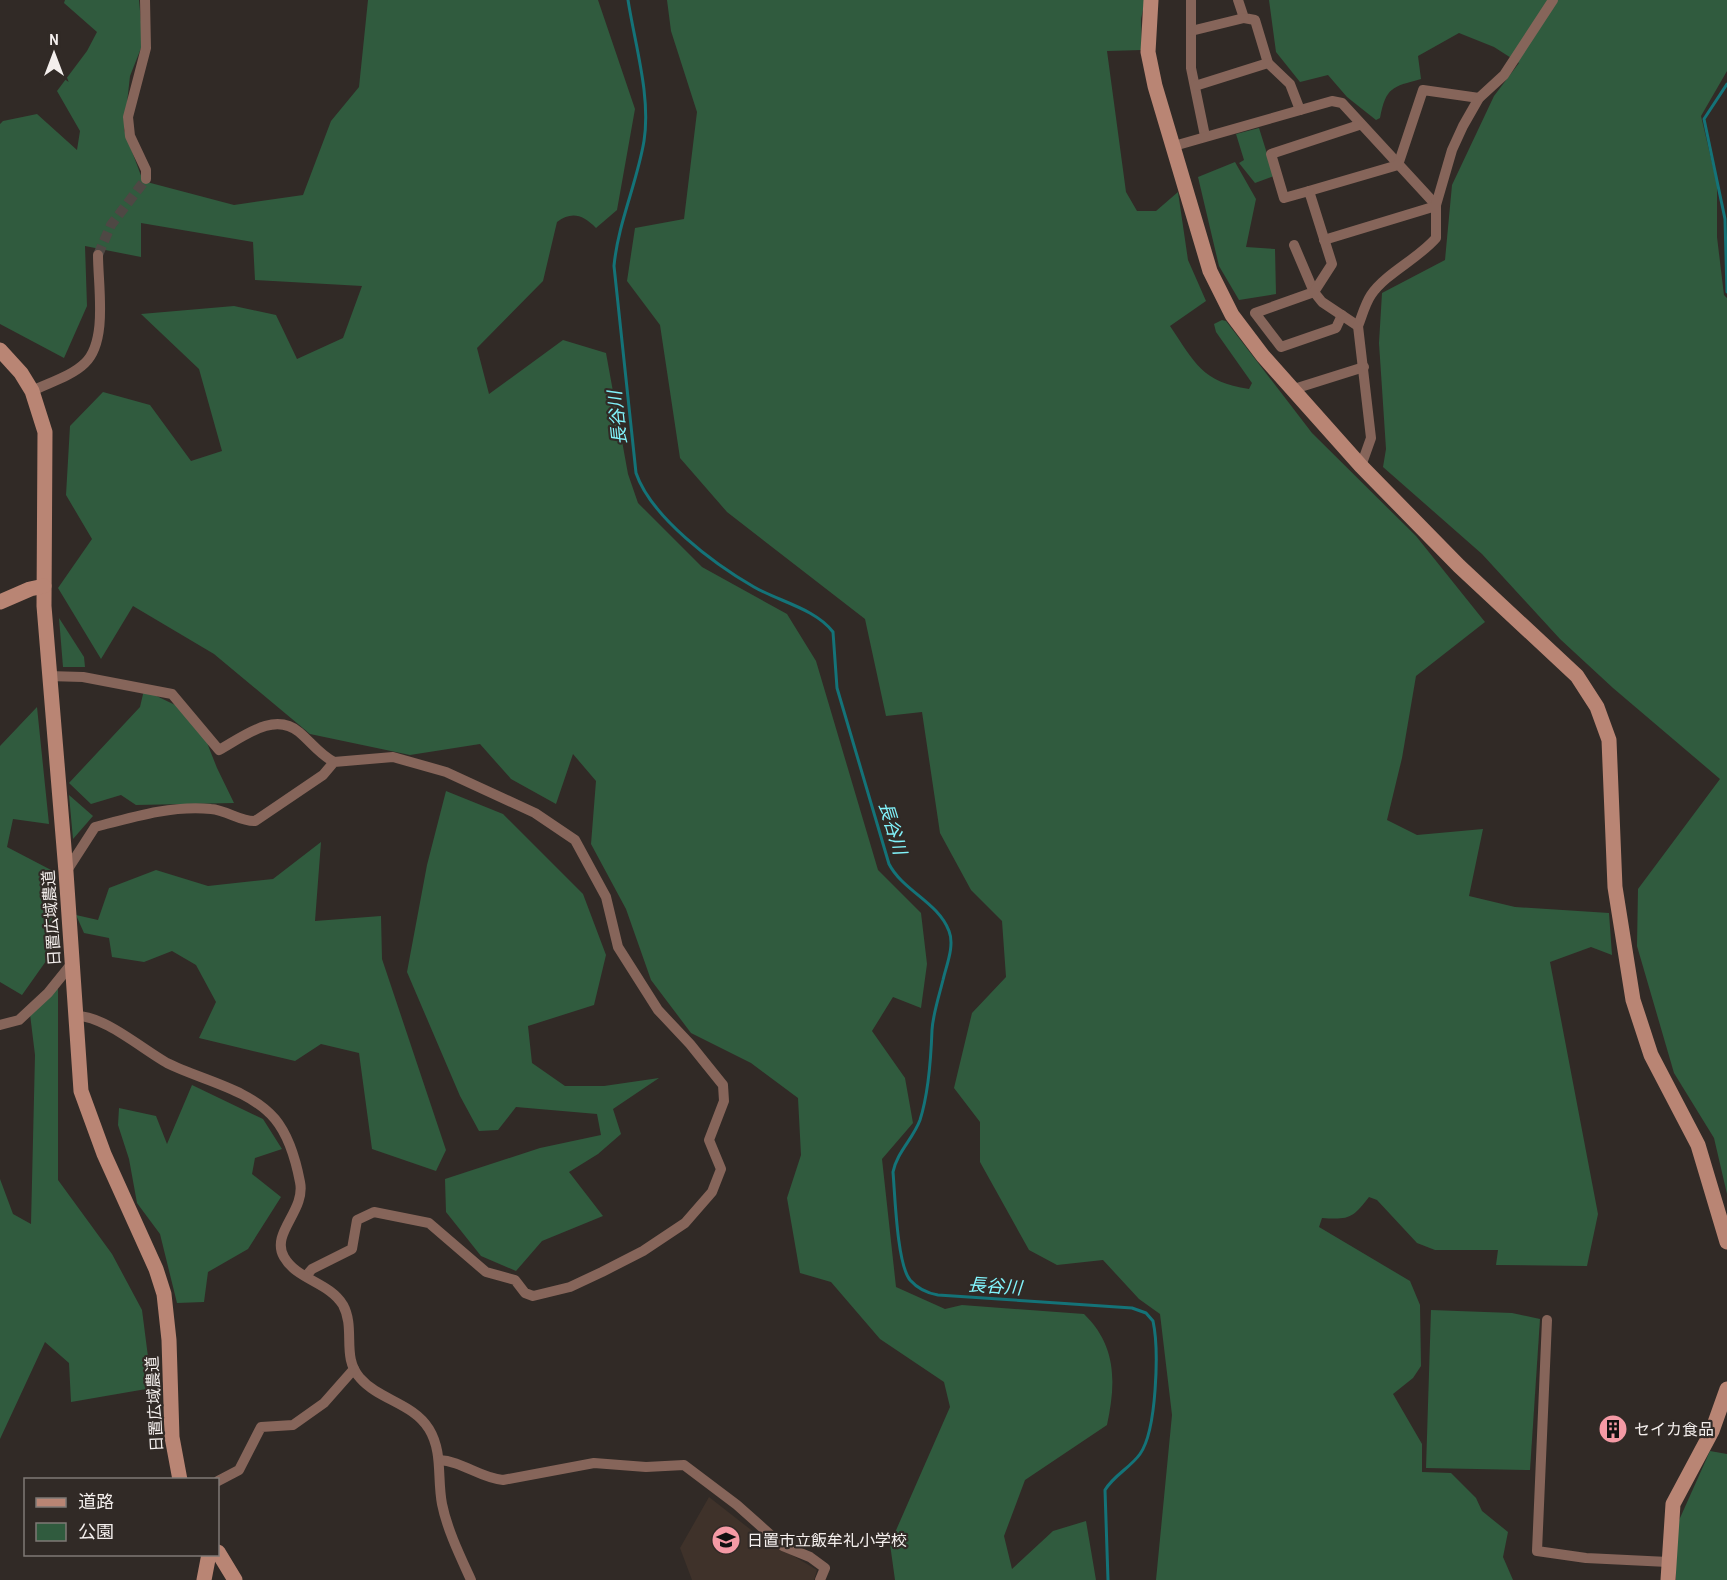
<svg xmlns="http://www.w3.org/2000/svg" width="1727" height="1580" font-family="'Archivo Narrow','Noto Sans JP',sans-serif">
<rect width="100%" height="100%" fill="#312a26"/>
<path fill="#3f322a" d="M709,1497L755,1533L817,1570L814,1580H692L680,1548Z"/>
<g fill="#305b3e">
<path d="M65,0H139L143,43L130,76L124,130L143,181L234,205L303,195L331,121L359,87L368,0H598L635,109L617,210L596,228C583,215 572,211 557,222L543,281L477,348L489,394L563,340L606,353L628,474L638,503L702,567L787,614L816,661L878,870L921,913L927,964L921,1008L893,997L872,1031L905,1078L913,1123L882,1159L896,1287L945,1309L962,1305L1084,1314C1117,1346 1116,1383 1107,1425L1025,1480L1004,1536L1012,1569L1053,1531L1086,1521L1096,1580H895L890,1544L950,1407L944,1382L880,1339L831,1282L800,1273L787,1198L801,1155L798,1098L751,1063L691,1033L651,980L626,909L591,844L596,781L573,754L556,804L511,779L480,744L410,755L310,734L214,654L133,606L101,659L58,588L92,539L66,495L70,426L103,392L150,405L191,461L222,451L199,369L141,314L234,306L276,315L297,359L343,338L362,286L255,280L253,242L141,223V257L85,246L87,306L64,358L0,324V124L3,121L37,114L77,150L80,131L57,91L87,51L97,32L64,3Z"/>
<path d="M667,0H1145L1141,19L1142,50L1107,51L1126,192L1137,211H1156L1178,192L1188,260L1206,301L1170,326C1195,363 1202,382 1249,389L1252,383L1216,332L1214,324L1222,320L1226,321L1312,433L1416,536L1485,622L1416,676L1402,758L1387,820L1417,835L1483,829L1469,896L1515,907L1609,913L1612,955L1591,947L1550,962L1598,1214L1587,1266L1496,1265L1498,1250H1435L1417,1243L1377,1200L1369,1197C1353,1218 1349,1220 1322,1218L1319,1227L1410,1281L1420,1305L1421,1366L1413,1378L1393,1394L1422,1444V1472L1451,1473L1476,1498L1482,1511L1508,1532L1503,1557L1513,1580H1156L1172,1415L1160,1314L1139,1299L1103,1260L1057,1265L1029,1250L980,1162V1122L954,1088L972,1013L1006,977L1002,921L971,890L940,833L922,712L886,716L865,619L727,512L680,458L660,325L627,281L635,228L684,219L697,112L671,31Z"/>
<path d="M1269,0H1727V71L1701,116L1717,184V237L1724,295L1727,298V1194L1714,1138L1674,1073L1637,946L1638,889L1720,779L1613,688L1560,639L1482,554L1383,467L1386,449L1379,343L1382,293L1445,260L1452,185L1494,96L1519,63L1494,47L1459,33L1418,56L1421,79C1392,87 1386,87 1380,118L1376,120L1347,97L1328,75L1300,82L1276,52Z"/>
<path d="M1259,128L1274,176L1255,183L1239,163L1244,160L1236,134Z"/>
<path d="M1235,162L1256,199L1246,247L1275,249L1276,294L1239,300L1219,266L1198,177Z"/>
<path d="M59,618L84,657L85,667H63Z"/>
<path d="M144,690L196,715L217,768L234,803L136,805L121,795L91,804L69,783L140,707Z"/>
<path d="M37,707L49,824L13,819L7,847L53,871L51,954L22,995L0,982V746Z"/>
<path d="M446,791L503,814L583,894L606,955L594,1005L528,1026L532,1063L565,1086H604L659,1078L613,1109L621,1134L598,1154L569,1172L603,1216L542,1241L516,1271L481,1256L446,1212L445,1179L540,1148L601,1135L597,1114L516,1107L498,1130L479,1131L460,1096L407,972L427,865Z"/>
<path d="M69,795L93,816L73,839Z"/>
<path d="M321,842L315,921L381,916L382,959L446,1150L436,1171L372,1149L359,1053L321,1044L295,1061L199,1038L216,1002L196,965L172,951L144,962L112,957L109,938L84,933L76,915L98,920L109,888L156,870L208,886L273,879Z"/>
<path d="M58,988V1180L112,1254L142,1310L152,1388L71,1402L69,1363L45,1342L0,1439V1179L13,1214L31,1224L35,1055L30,1014Z"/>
<path d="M192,1085L263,1119L282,1149L255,1158L252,1174L281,1197L248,1249L208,1272L204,1302L177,1303L160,1234L137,1203L129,1159L118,1125L119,1108L156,1116L167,1144Z"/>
<path d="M1431,1310L1512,1313L1540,1319L1530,1470L1426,1468Z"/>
<path d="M1710,1451L1727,1454V1580H1676V1527Z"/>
</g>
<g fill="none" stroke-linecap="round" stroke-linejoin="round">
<g stroke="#147378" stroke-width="3">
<path d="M628,0C635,45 651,96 644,141C637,183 618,223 614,266L636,473C651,517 714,564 754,587C778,601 816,609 833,632L837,688L889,864C903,891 938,902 949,931C955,946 946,966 943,980C939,996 933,1014 932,1030C931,1058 929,1092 920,1120C913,1139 897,1152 893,1172C895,1195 897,1264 910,1280C918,1289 926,1293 938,1295L1132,1308L1146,1313L1153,1321C1159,1349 1157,1430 1140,1454C1130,1468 1114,1475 1105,1490L1108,1580"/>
<path d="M1727,84L1704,119L1725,219L1727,292"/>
</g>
<path stroke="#4e4844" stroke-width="10" stroke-dasharray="10 5" stroke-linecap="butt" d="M98,255L111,225L146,179"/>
<g stroke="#86655a" stroke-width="10">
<path d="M145,0L146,48L128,117L130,136L146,170V179"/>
<path d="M1191,0V68L1205,136"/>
<path d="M1238,0L1244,18L1255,20L1268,63L1290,84L1300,110"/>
<path d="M1191,31L1244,18"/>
<path d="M1195,86L1268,63"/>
<path d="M1174,146L1332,101L1342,103L1436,205"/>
<path d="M1309,191L1398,165L1423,90L1479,98"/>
<path d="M1324,240L1436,206"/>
<path d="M1294,245L1314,292L1255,313L1281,347L1336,328L1342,315"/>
<path d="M1358,326L1322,302L1314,292L1332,264L1309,191L1284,198L1271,154L1359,125"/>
<path d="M1294,389L1364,367"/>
<path d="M32,391C48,383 72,376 85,363C108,341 98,286 98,255"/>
<path d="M1361,466L1371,438L1358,326C1362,316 1365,304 1371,295C1386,273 1418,259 1436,238V205L1452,150L1463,126L1479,98L1504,75L1553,0"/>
<path d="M48,676L83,677L172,694L219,750C243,737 274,711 299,732C311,742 319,754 334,762"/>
<path d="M66,872L95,827C133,817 172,805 211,809C226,810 242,822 255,821L323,775L334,762L393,757L446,772L535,813L575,840L606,897L618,947L658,1010L690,1044L723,1085L724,1101L709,1140L721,1169L712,1192L685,1223L643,1251L602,1272L570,1287L533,1296L525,1293L515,1280L486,1272L429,1223L374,1212L357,1220L352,1249L312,1269L306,1276"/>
<path d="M76,1016C103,1015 142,1049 167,1063C201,1080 250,1089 275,1119C289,1136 296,1161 300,1182C306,1211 270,1233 284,1257C297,1280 329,1282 343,1305C356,1329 341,1357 360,1378C379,1400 413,1403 429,1429C443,1452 437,1478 442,1504C447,1529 460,1556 471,1580"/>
<path d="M0,1025L19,1020L48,993L73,962"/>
<path d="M1547,1320L1537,1551L1586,1558L1668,1562"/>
<path d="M439,1460C462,1461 480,1478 503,1480L594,1463L646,1467L684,1465L737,1505L783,1546L810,1557L825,1568L820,1580"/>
<path d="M218,1481L239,1470L261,1427L293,1425L324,1403L354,1369"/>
</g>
<g stroke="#b98574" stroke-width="15">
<path d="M1151,0L1148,52L1155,86L1210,271L1232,315L1263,356L1361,466L1459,566L1577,676L1597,707L1609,740L1615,887L1633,1000L1651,1055L1698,1145L1727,1242"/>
<path d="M0,350L21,373L32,391L45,432L44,606L66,872L81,1091L104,1154L156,1269L164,1294L169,1340L172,1437L180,1480"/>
<path d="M0,602L30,589L44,586"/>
<path d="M218,1552L235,1580"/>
<path d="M204,1580L209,1554"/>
<path d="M1668,1580L1673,1504L1712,1431L1727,1389"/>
</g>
</g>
<defs>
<g id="building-disc" transform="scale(1.5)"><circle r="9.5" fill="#f49aa5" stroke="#312a26"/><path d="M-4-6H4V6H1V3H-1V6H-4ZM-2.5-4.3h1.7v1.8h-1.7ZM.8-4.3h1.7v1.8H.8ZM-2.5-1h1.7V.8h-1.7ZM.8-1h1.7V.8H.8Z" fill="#111"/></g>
<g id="school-disc" transform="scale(1.5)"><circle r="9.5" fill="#f49aa5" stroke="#312a26"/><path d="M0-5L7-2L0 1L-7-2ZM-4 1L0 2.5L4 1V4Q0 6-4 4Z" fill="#111"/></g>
</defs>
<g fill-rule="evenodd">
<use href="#building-disc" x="1613" y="1429"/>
<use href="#school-disc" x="726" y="1540"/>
</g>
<g text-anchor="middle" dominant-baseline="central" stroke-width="4.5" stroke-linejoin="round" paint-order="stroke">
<g font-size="16" fill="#f4efed" stroke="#312a26">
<text transform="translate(51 918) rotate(-94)">日置広域農道</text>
<text transform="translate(154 1404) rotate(-93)">日置広域農道</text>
</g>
<g font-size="16" fill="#f4efed" stroke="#312a26" text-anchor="start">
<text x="1634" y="1429">セイカ食品</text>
<text x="747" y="1540">日置市立飯牟礼小学校</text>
</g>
<g font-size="18" font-style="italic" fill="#82f4fc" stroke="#312a26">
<text transform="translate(617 418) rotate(-96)">長谷川</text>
<text transform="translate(893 828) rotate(73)">長谷川</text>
<text transform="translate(995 1286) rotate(4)">長谷川</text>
</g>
</g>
<rect x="24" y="1478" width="195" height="78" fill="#312a26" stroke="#7f7976" stroke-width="1.5"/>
<rect x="36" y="1498" width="30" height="9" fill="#b98574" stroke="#7f7976" stroke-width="1.5"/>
<text x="78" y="1508" font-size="18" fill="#f4efed">道路</text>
<rect x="36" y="1523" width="30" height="18" fill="#305b3e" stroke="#7f7976" stroke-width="1.5"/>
<text x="78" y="1538" font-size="18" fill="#f4efed">公園</text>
<g transform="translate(54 54)" stroke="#312a26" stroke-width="4.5" paint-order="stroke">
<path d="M0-4.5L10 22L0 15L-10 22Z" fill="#f4efed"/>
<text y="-9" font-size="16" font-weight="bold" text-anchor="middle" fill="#f4efed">N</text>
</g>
</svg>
